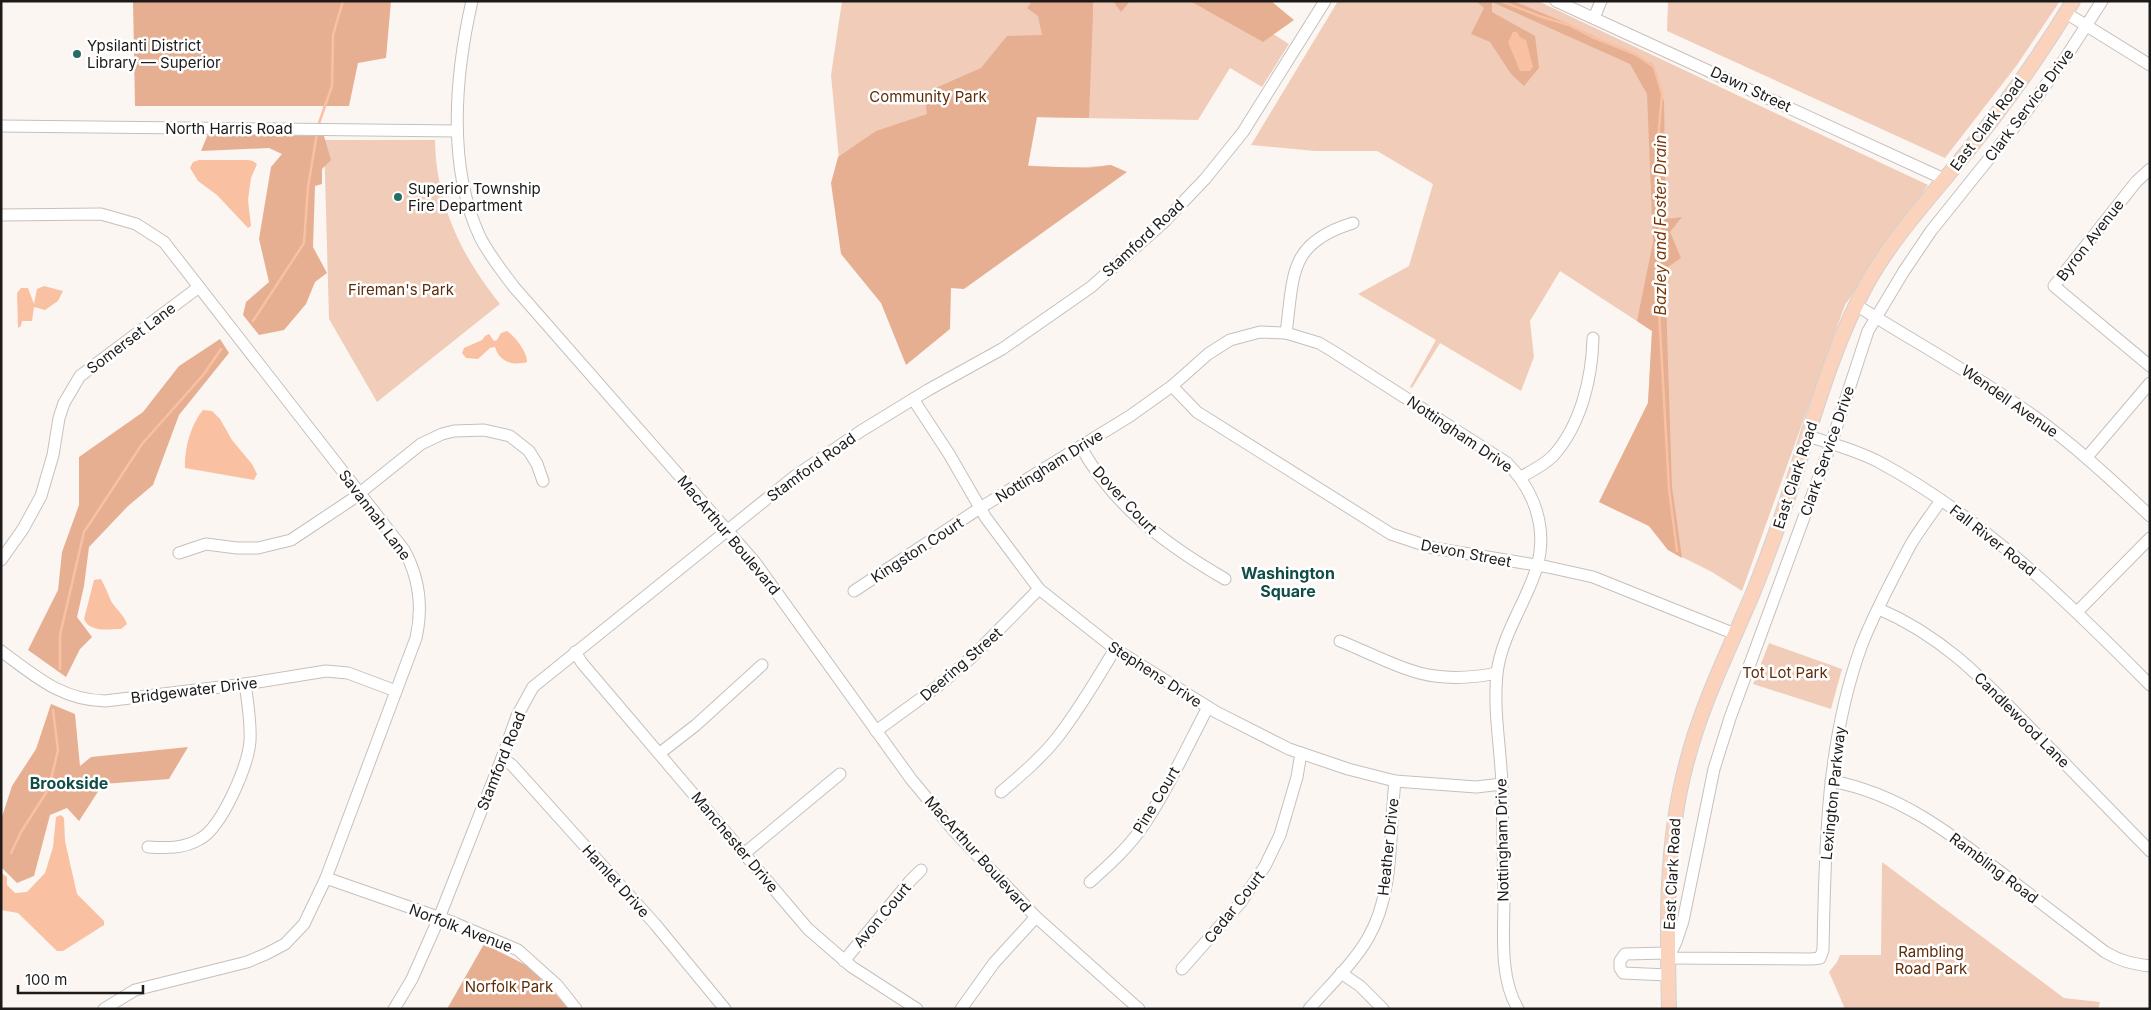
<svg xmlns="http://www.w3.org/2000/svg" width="2151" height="1010" font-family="Inter,sans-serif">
<rect width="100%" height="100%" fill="#fcf6f3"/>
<g fill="#f1cdb9">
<path d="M842,1H1221L1289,44L1262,87L1230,68L1198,120L1021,117L1001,163C1037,167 1074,169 1111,165L907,322L848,254L831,75Z"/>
<path d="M1338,1H1538L1928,185L1845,305L1742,591L1712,572L1668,550L1649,526L1599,502L1648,403L1652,331L1560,271L1530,321L1534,357L1521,391L1440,343L1412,388L1410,387L1436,340L1358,294L1409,266L1433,184L1377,151H1315L1251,145Z"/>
<path d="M1668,1H2060L2017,65L1945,158L1667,31Z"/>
<path d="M324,140H435C436,203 461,256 500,304L377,402L329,319Z"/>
<path d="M1769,643L1842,669L1831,709L1753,684Z"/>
<path d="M1882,862L2064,998L2100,1002L2098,1009H1845L1829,972L1837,962L1840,955H1881Z"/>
</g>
<g fill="#e6af91">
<path d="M133,1H391L386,58L358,63L349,106H135Z"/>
<path d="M1032,1H1093V13L1089,118L1037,117L1028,166L1088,168L1111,165L1127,172L964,289L951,288L950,329L906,365L881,303L841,254L831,183L838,157L876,131L927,114L924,93L981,68L1007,36L1042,35L1038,16L1027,8Z"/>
<path d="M1113,1H1130L1121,12Z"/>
<path d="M1190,1H1271L1294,20L1263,42Z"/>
<path d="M1476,1H1513L1564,22L1653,64L1664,101L1666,219L1682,217L1670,232L1681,258L1665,269L1672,487L1682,558L1668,550L1649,526L1599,502L1648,403L1652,331L1637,321L1653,242L1647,94L1630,64L1492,2V12L1535,36L1539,68L1524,86L1511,74L1490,42L1471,34L1484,8Z"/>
<path d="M208,134L324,136L331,160L322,169V184L315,186L313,247L327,273L315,282L306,304L284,330L259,335L243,315L246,302L269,282L259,239L271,167L282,154L269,148L201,151Z"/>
<path d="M220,339L229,353L179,415L153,485L128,506L89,547L84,586L77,617L92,637L80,649L66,677L28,650L58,590L62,552L79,505V457L143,412L179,366Z"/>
<path d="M51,704L75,714L80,766L91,757L188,747L169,779L103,784L79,821L67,808L50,815L34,876L17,883L1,867V820L12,786L36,749Z"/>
<path d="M484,944L532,968L569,1009H447Z"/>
</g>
<g fill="#f9c1a2">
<path d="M1513,32H1517L1520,37L1526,40L1533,67L1530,71H1520L1508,42Z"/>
<path d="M199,160H248L253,161L257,164L251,178L248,200L251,226L248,228L217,195L198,181L190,168L193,162Z"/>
<path d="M44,286L63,291L58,301L45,310L34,307L32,321H22L21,326L18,328L17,293L21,288H28L34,304L37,289Z"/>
<path d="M507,331C515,336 528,353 527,362C513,366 499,362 495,347L490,348L478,359L466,358L462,353L464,348L482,340L485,336L489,334L494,341L497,340L501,333Z"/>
<path d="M203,410L212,411L220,419L232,440L252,464L257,474L254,480L185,468C184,449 191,424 203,410Z"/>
<path d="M101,579C105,586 108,594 111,601C115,608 124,615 127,624L121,629C109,629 90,633 84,619L94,580Z"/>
<path d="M61,815L64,818L65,841L77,894L104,921V925L63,951H57L18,913L1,910V873L7,877V885L15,893L27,892L45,873L53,847L56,817Z"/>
</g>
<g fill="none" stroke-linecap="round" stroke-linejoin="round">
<g stroke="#f9c1a2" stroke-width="2.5">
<path d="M1501,1L1542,17L1569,25L1592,37L1635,54L1654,67L1662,94L1658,140L1660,224L1659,311L1669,489L1677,551"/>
<path d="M318,126L332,86L333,35L343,1"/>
<path d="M253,321L304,243L308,187L317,133"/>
<path d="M60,669V635L84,532L142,444L204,374L221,349"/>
<path d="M11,853L21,832L49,788L58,750L53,710"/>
</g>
<g stroke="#c6c0bd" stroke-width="13">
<g id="minor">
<path d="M472,1C455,75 447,167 480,237C489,255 502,271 514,287L754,561L911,779L955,832L1036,917L1139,1009"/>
<path d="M1556,1L1944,179"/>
<path d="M2066,13L2150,65"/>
<path d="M1594,18L1601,1"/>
<path d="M1,126L457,131"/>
<path d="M2150,169L2136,182L2054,286L2150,366"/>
<path d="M1,215L101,214L136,224L164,242L404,550C420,579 423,607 416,638L326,878L304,924L285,944L266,954L247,962L135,990L104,1009"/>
<path d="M1856,305C1913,341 1972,373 2028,412C2072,443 2111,479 2150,516"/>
<path d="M1286,333C1294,274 1288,243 1353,223"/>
<path d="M1172,386L1197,412L1391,534L1433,548L1548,567L1593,577L1735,634"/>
<path d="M913,399L949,454L986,518L1039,589L1115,649L1216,712L1289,749L1348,769L1395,781L1476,787L1502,784"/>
<path d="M1808,436C1832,444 1856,450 1879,462C1983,518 2067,601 2150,685"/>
<path d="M1081,447C1113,506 1168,546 1225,579"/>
<path d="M2087,457L2150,383"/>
<path d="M1521,477C1532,471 1544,465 1553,456C1581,425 1592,378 1593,338"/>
<path d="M1941,500C1931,515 1920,529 1911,544C1895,574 1873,615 1861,647C1826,744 1825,848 1823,950L1820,958L1812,959L1668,958L1676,942L1683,921L1714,769L1730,718L1831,444L1868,331L1904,271L1931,231L2020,120L2064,60L2102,1"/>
<path d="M179,553L206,544L237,548H258L291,540L351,500L421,444L442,434L454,431L484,430L510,436L529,451L537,464L543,481"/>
<path d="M1,560L23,529L41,496L53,455L59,418L64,403L80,376L199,287"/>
<path d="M854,591L980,508L1130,416L1172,386L1208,354L1230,340L1260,332L1286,333L1319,343L1334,352L1507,463C1534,490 1548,528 1537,567C1526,603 1502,634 1497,673C1493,713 1501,748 1502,787C1503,824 1503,860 1504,897C1504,933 1499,977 1518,1009"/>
<path d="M1879,609C1947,638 1988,685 2038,736C2075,774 2113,813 2150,851"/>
<path d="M2077,612L2150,538"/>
<path d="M1340,641C1368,652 1407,673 1435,676C1456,679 1477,677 1497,673"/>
<path d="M1,651C35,676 61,700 105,701L245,684L326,671L348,673L396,691"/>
<path d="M575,652L582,663L808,929L852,967L917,1009"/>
<path d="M876,731L938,686L972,657L1039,589"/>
<path d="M660,753L696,725L762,665"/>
<path d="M502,758L512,765L655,924L725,1009"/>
<path d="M1831,781C1898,793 1950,833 2003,874C2037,900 2071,926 2105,952C2120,961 2133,964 2150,966"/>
<path d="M1001,792C1021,775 1041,758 1057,738C1079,710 1097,679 1115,649"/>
<path d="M148,847C166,848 183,849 200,839C222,827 248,766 250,741C251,722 248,703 245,684"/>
<path d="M745,853L840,774"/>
<path d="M326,878L452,922L518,950L557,985L576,1009"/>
<path d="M1090,882C1109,865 1129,847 1143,826C1168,789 1187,747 1208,707"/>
<path d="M844,961L910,881L921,870"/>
<path d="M1182,969L1241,902L1265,866L1280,835L1297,777L1301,753"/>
<path d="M1341,973L1360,986L1383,1009"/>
<path d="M1668,975L1623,973L1620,968V961L1625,954L1668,953"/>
<path d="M394,1009L412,979L439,918L502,758L517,716L533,687L795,476L861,431L928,390L1002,349L1091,287L1163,223L1205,179L1243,132L1325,1"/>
<path d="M961,1009L994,963L1036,917"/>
<path d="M1309,1009C1329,986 1353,964 1368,938C1395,892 1389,832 1395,781"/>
</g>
</g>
<g stroke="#d2d1d1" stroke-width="16">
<path id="major" d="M1669,1009C1667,927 1665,844 1686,765C1701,705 1729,650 1753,593C1763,568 1773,541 1782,515C1809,437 1828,353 1869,280C1893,238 1926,202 1957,164C1999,113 2039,58 2073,1"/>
</g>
<use href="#minor" stroke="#fff" stroke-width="11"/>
<use href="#major" stroke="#fbd2bb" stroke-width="14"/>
</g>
<g fill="#256d66" stroke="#fff" stroke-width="2">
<circle cx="77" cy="54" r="5"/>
<circle cx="398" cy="197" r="5"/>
</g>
<g text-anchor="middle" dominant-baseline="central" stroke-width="5" stroke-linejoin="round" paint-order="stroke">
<g font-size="15" fill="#1d1b1a" stroke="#fff" text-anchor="start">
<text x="87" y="45">Ypsilanti District<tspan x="87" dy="17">Library — Superior</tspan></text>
<text x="408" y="188">Superior Township<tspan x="408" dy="17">Fire Department</tspan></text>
</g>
<g font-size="15" fill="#1d1b1a" stroke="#fff">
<text transform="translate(1751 89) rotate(25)">Dawn Street</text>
<text transform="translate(2029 105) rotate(-53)">Clark Service Drive</text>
<text transform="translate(1987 124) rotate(-53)">East Clark Road</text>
<text x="229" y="128">North Harris Road</text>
<text transform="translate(1143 238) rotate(-43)">Stamford Road</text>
<text transform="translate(2090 240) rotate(-52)">Byron Avenue</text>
<text transform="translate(131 338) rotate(-37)">Somerset Lane</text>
<text transform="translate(2010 401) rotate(35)">Wendell Avenue</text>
<text transform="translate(1460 434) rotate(34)">Nottingham Drive</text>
<text transform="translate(1827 451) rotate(-71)">Clark Service Drive</text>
<text transform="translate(1049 466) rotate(-32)">Nottingham Drive</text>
<text transform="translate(811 467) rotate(-36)">Stamford Road</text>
<text transform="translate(1795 475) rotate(-72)">East Clark Road</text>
<text transform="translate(1125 500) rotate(47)">Dover Court</text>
<text transform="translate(375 515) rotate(53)">Savannah Lane</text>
<text transform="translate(729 535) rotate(50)">MacArthur Boulevard</text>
<text transform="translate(1993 540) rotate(38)">Fall River Road</text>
<text transform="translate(917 550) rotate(-33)">Kingston Court</text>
<text transform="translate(1466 553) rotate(11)">Devon Street</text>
<text transform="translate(961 664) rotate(-41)">Deering Street</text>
<text transform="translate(1155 674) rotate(33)">Stephens Drive</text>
<text transform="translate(194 690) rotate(-7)">Bridgewater Drive</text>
<text transform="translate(2022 720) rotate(45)">Candlewood Lane</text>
<text transform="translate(501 761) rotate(-68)">Stamford Road</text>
<text transform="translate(1833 793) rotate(-84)">Lexington Parkway</text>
<text transform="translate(1156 800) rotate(-59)">Pine Court</text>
<text transform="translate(1502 840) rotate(-91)">Nottingham Drive</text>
<text transform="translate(735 842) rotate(50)">Manchester Drive</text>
<text transform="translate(1388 847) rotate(-84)">Heather Drive</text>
<text transform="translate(978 854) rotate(48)">MacArthur Boulevard</text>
<text transform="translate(1994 868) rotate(37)">Rambling Road</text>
<text transform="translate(1672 874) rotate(-87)">East Clark Road</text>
<text transform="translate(616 881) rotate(48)">Hamlet Drive</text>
<text transform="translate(1234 907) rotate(-52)">Cedar Court</text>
<text transform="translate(882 915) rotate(-50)">Avon Court</text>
<text transform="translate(461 928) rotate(21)">Norfolk Avenue</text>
</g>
<g font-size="15" fill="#5e2c09" stroke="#fff">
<text x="928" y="96">Community Park</text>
<text x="401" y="289">Fireman's Park</text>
<text x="1785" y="672">Tot Lot Park</text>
<text x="1931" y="951">Rambling<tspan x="1931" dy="17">Road Park</tspan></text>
<text x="509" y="986">Norfolk Park</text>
</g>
<g font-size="16" font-style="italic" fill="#793705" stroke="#fff">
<text transform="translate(1660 225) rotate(-90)">Bazley and Foster Drain</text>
</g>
<g font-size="16" font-weight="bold" fill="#104d47" stroke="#fff">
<text x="1288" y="573">Washington<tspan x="1288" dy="18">Square</tspan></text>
<text x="69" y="783">Brookside</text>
</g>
</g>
<rect width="2151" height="1010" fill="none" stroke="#1d1b1a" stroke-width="5"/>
<path d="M18 985v8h125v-8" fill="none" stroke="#1d1b1a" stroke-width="2.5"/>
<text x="25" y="985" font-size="15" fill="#1d1b1a" stroke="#ffffff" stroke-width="4" paint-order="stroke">100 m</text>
</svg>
